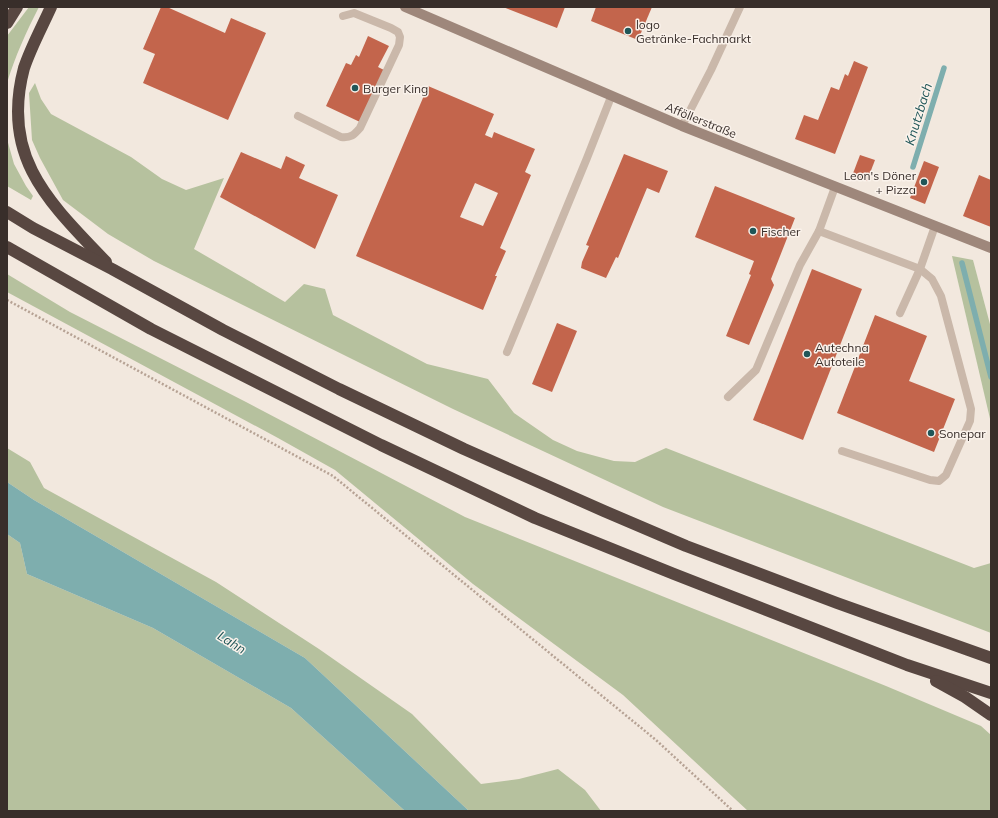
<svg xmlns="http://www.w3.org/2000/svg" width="998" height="818" font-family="Mulish,sans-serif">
<rect width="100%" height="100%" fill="#f2e8de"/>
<g fill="#b6c19e">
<path d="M29,7H39C26,32 15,57 7,83V36Z"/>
<path d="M35,83L41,99L51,114L131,157L162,179L186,190L224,178L194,249L285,302L304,284L325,289L333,315L427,364L488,379L514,413L553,440L577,451L614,461L635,462L666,448L974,568L991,563V633L663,507L453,409L154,261L108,234L63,200L40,158L32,140L29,93Z"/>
<path d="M7,139L14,164L26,186L33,196L31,200L7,186Z"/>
<path d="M952,256L973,260L991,328V423Z"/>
<path d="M7,274L70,312L246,402L465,517L886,686L981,726L991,735V811H748L623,695L473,584L335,470L278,438L7,292Z"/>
<path d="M7,448L30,462L44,488L216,582L319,649L412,714L481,784L519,779L558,769L585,790L601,811H469L305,658L34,500L7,482Z"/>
<path d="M7,534L20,543L27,574L153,628L291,708L405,811H7Z"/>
</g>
<path fill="#7eaeae" d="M7,482L34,500L305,658L469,811H405L291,708L153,628L27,574L20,543L7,534Z"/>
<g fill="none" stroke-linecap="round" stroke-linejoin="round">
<g stroke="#7eaeae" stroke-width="5.5">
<path d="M913,167L944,68"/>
<path d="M962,263L991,377"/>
</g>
</g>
<g fill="#c3654c" fill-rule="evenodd">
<path d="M161,7H167L225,33L231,18L266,33L228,120L143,83L155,54L143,49Z"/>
<path d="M503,7H565L557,28Z"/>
<path d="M596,7H652L638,40L591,21Z"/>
<path d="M368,36L389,46L378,67L384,70L360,122L326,106L346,63L351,65L356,55L359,57Z"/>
<path d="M854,61L868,67L835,154L795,139L804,115L818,120L831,87L839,90L845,74L848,76Z"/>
<path d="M428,86L494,114L485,135L492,138L494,132L535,149L525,172L531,175L500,248L506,251L495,276H497L483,310L356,256ZM475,183L498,193L483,226L460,217Z"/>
<path d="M241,152L281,169L286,156L305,165L299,178L338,195L315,249L220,197Z"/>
<path d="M624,154L668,171L659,193L647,188L618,258L616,257L606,278L581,268L582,262L589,246L586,245Z"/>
<path d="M860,155L875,160L867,181L852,176Z"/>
<path d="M924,161L939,167L925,204L910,198Z"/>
<path d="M979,175L991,180V227L963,216Z"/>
<path d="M715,186L795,218L771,279L774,285L749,345L726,336L751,275L749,274L754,261L695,237Z"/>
<path d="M812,269L862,289L803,440L753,420Z"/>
<path d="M875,315L927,336L909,381L955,399L934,452L837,413Z"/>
<path d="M557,323L577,331L552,392L532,384Z"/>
</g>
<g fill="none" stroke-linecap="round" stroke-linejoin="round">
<path stroke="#b6a294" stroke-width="2.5" stroke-dasharray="2 2" stroke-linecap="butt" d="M7,300L333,476L656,740L733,811"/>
<g stroke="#cab8aa" stroke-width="8">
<path d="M298,116L341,137C351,138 354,135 360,128L399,45L400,37L398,32L391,28L354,13L343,16"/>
<path d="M682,126L711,70L740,7"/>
<path d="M819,231L920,269L932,279L941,296L971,409L970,421L946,475L939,481L930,480L842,451"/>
<path d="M900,313L920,269L935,226"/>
<path d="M507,352L587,158L611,97"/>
<path d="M728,397L756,370L800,265L819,231L835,187"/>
</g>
<path stroke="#9e877b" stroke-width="10" d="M405,7L682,126L991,248"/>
<g stroke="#584741" stroke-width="12">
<path d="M51,7C42,27 31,47 24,68C0,158 50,203 106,262"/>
<path d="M7,23L17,7"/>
<path d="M7,212L33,228L112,269L223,330L339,389L464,449L604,511L686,546L837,603L991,658"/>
<path d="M7,247L151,329L381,445L535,518L674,574L907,665L991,693"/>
<path d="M936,681L965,697L991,715"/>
</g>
</g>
<g fill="#205658" stroke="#faf2eb" stroke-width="1.5">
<circle cx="628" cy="31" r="4"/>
<circle cx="355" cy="88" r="4"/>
<circle cx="924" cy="182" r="4"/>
<circle cx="753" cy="231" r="4"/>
<circle cx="807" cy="354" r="4"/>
<circle cx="931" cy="433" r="4"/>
</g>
<g text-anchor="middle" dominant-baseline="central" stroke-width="3" stroke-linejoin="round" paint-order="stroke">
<g font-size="12" fill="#382e2a" stroke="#faf2eb" text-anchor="start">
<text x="636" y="24">logo<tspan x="636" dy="14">Getränke-Fachmarkt</tspan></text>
<text x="363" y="88">Burger King</text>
<text x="916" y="175" text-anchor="end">Leon's Döner<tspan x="916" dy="14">+ Pizza</tspan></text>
<text x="761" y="231">Fischer</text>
<text x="815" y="347">Autechna<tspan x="815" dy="14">Autoteile</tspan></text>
<text x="939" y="433">Sonepar</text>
</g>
<g font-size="12" fill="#382e2a" stroke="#faf2eb">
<text transform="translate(701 120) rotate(22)">Afföllerstraße</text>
</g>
<g font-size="13" font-style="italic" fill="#205658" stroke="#faf2eb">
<text transform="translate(918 114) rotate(-73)">Knutzbach</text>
<text transform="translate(232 642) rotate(32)">Lahn</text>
</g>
</g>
<rect width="998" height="818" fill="none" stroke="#382e2a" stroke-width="16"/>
</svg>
